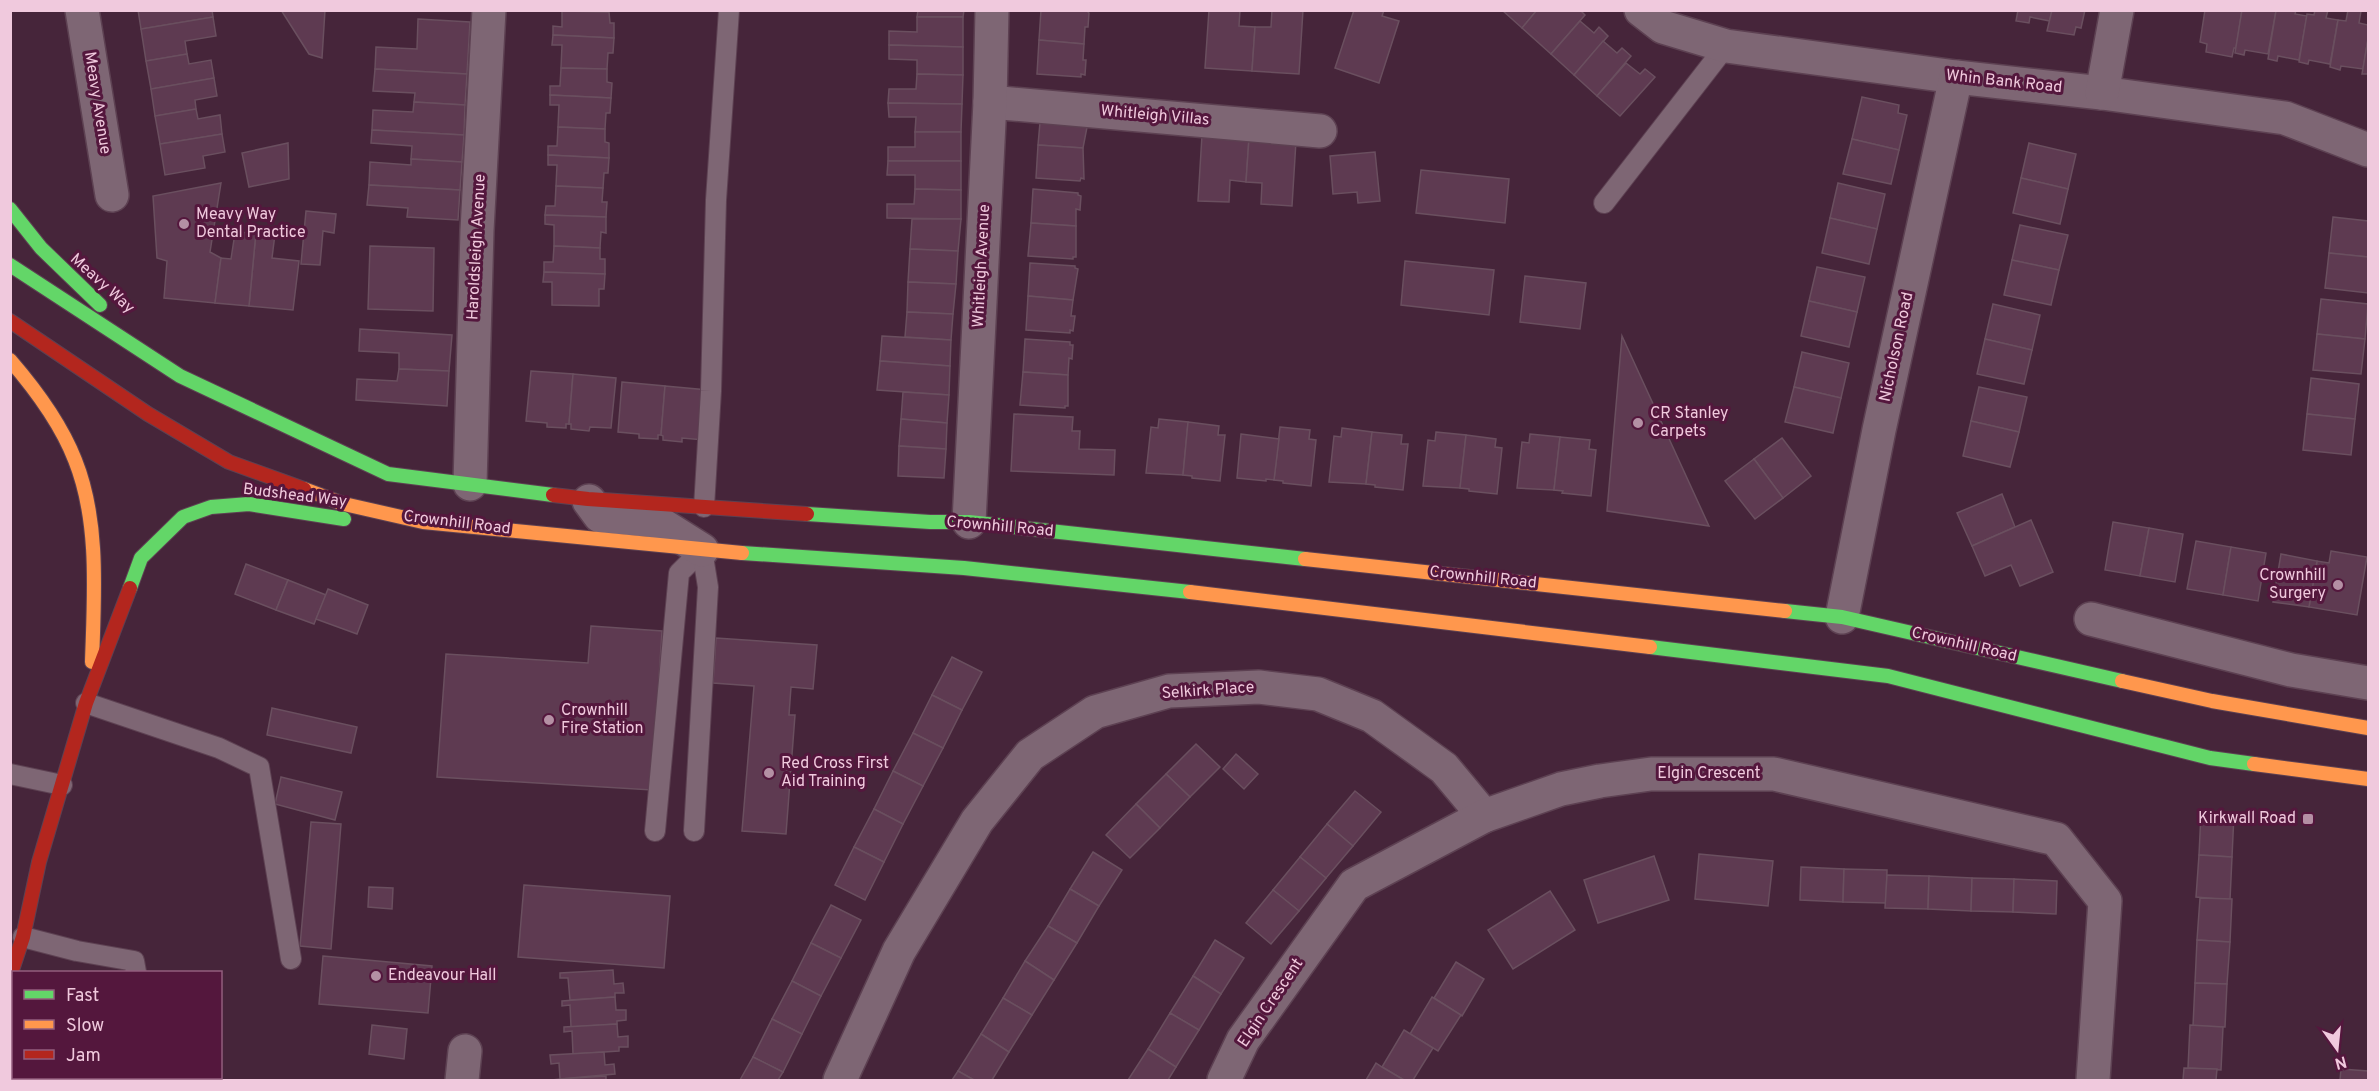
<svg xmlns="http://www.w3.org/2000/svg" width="2379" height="1091" font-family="Overpass,sans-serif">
<rect width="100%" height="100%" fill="#46253a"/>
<g fill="#5e3a51" stroke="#6a4f5f" stroke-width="1.5">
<path d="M138,10H212L213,17L141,29Z"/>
<path d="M281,10H325L322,58L309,54Z"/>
<path d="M918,10H964L963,17H917Z"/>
<path d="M1041,10H1086L1089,13L1088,27H1085L1084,44L1039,40Z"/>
<path d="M1209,10H1240L1239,26L1255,27L1252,71L1205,68Z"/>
<path d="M1272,10H1303L1299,74L1252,71L1255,27H1271Z"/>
<path d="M1354,10H1384L1382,16L1399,21L1379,83L1335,68Z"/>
<path d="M1502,10H1537L1522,28Z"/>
<path d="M1537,10H1580L1585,15L1551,54L1522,28Z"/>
<path d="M2018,10H2052L2050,21L2030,17L2029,23L2016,21Z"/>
<path d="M2052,10H2085L2081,28L2076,27L2074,35L2047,31Z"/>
<path d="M2205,10H2242L2236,48H2234L2232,57L2206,52L2207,44L2200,42Z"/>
<path d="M2242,10L2276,11L2268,54L2245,50L2244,55L2235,53Z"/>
<path d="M2283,10H2296L2295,14L2307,16L2299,60L2278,56L2277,61L2268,59L2276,11Z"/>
<path d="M2315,10H2328L2326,18L2338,20L2330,64L2309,60L2308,64L2299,62L2307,14L2314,15Z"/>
<path d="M2348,10L2361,11L2359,23L2368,25V39L2363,69L2341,66L2340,70L2330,67L2338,20L2346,21Z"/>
<path d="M562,11L609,12L610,23H614V38L553,35V26L562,27Z"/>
<path d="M213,17L216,36L185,41L187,54L146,61L141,29Z"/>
<path d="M917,17H963V47L889,45V31L917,32Z"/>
<path d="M418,19L470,22L467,74L375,69L376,47L417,49Z"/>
<path d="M1580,21L1594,33L1599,27L1608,36L1574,75L1551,54Z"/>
<path d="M553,35L614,38L613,53H608L607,69L561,68L562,45H552Z"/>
<path d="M2368,39V74H2362Z"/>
<path d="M1039,40L1084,44L1083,60H1086L1085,75L1081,74V77L1037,74Z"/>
<path d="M1603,41L1617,53L1622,48L1631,56L1597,96L1574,75Z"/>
<path d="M889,45L963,47V75L917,74V60L889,59Z"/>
<path d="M187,54L189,64L211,60L214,78L151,89L146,61Z"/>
<path d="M1626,63L1640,74L1645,69L1655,77L1620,116L1597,96Z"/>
<path d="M561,68L607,69V82L612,83L611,98L550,95V86H560Z"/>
<path d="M375,69L467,74L465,105L414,102L415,93L373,91Z"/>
<path d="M917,74L963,75L962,104L888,103L889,89H916Z"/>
<path d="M214,78L217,96L195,100L196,109L155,116L151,89Z"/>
<path d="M550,95L611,98L610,113H606L605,129L558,127L559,105H550Z"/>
<path d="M1862,97L1899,105L1898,113L1907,115L1899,150L1852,139Z"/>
<path d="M414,102L465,105L464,135L372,130L373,110L413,112Z"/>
<path d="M888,103L962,104L961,132H915L916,117H889Z"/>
<path d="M196,109L198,119L220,115L222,134L160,144L155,116Z"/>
<path d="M1041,111L1089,117L1083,148L1038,145Z"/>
<path d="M558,127L605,129V142L609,143V158L548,155V146H557Z"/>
<path d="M372,130L464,135L462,162L411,159L412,146L371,143Z"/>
<path d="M915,132H961V161H888V147H915Z"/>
<path d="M222,134L225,152L203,156L205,168L165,175L160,144Z"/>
<path d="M1202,135L1249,138L1246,182L1230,180L1229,202L1198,201Z"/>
<path d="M1249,138L1296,141L1292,206L1261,204L1262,183L1246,182Z"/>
<path d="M1852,139L1899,150L1891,184L1843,174Z"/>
<path d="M288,143L289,179L249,187L242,153Z"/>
<path d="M2029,143L2076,154L2068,189L2021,178Z"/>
<path d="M1038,145L1083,148L1084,179L1081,178L1080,181L1036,178Z"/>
<path d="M1375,152L1380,201L1358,203L1357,192L1333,194L1330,156Z"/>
<path d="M548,155L609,158L608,173H604L603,188L556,186L557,165H548Z"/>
<path d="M411,159L462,162L460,190L369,185L370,162L411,165Z"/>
<path d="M888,161H961V190L915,189V175H887Z"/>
<path d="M1421,170L1509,179L1505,223L1416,213Z"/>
<path d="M2021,178L2068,189L2060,224L2013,213Z"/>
<path d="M221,183L210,252L221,258L215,303L164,298L167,261L157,258L153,196Z"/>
<path d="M1838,183L1885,194L1877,229L1830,218Z"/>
<path d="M369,185L460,190L458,220L407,217L408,208L367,205Z"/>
<path d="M556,186L603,188L602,202H607L606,217L545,215L546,206H555Z"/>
<path d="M915,189L961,190V219L887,218V204H914Z"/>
<path d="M1033,189L1078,193V195L1081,196L1080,210L1076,209V226L1031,223Z"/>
<path d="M306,211L336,214L334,233L323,231L320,265L301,264Z"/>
<path d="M545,215L606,217V233L601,232L600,248L554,246V225L545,224Z"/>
<path d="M2333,217L2368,221V257L2329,253Z"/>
<path d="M1830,218L1877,229L1869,264L1822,253Z"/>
<path d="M912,219H961L958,251L910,249Z"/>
<path d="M1031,223L1076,226V257H1073V259L1028,256Z"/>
<path d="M2020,225L2068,235L2059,270L2012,260Z"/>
<path d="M256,232L275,234L272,258L299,261L293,310L249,306Z"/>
<path d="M256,232L249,306L215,303L221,258L231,259L235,233Z"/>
<path d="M370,246L434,248L433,311L368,309Z"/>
<path d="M554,246L600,248V259H605V274L544,272V262H553Z"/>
<path d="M910,249L958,251L956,284L908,282Z"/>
<path d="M2329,253L2368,257V293L2325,288Z"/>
<path d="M2012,260L2059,270L2051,305L2004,295Z"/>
<path d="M1405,261L1494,270L1489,315L1401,305Z"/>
<path d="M1030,263L1075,266V268L1078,269L1073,300L1028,296Z"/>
<path d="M1817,267L1865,277L1857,312L1809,301Z"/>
<path d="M544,272L605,274L604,289H599V306L552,305V282H543Z"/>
<path d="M1525,276L1586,283L1580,329L1520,322Z"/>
<path d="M908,282L956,284L953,314L907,312Z"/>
<path d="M1028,296L1073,300L1071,316H1075L1073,331L1070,330V333L1026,330Z"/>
<path d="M2321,299L2368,304L2365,339L2317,334Z"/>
<path d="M1809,301L1857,312L1849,347L1801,336Z"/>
<path d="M1993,304L2040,315L2032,350L1985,339Z"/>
<path d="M907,312L953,314L951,340L905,337Z"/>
<path d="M360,329L452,335L449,371L399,369V353L359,351Z"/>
<path d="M2317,334L2365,339L2361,374L2313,370Z"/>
<path d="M882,336L951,340L950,366L880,361Z"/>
<path d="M1622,336L1709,526L1607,511Z"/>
<path d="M1025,339L1070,342V345H1073L1072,359L1069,358L1068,375L1023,372Z"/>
<path d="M1985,339L2032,350L2024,384L1977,374Z"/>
<path d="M1802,352L1849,363L1841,398L1794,387Z"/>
<path d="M880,361L950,366L949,395L877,390Z"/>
<path d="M399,369L449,371L447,406L356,400L357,379L397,381Z"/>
<path d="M531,371L573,374L569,424H566V428L547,427V423L526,421Z"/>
<path d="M1023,372L1068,375V406H1065V408L1020,405Z"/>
<path d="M573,374L616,378L611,428L590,427L589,431L571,429V424H569Z"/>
<path d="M2311,378L2359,384L2355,419L2307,414Z"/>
<path d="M622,382L665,386L661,435H658V439L639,438V434L618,432Z"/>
<path d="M665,386L708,390L704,440L682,438V442L663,440V436L661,435Z"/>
<path d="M1794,387L1841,398L1833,433L1785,422Z"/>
<path d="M1979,387L2027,397L2019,432L1971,421Z"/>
<path d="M903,392L949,395L947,423L901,419Z"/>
<path d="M1014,414L1073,417L1072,431H1080L1079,449L1115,450L1114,475L1011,471Z"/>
<path d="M2307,414L2355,419L2351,455L2303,450Z"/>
<path d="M901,419L947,423L946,449L899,446Z"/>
<path d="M1159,419L1188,422L1183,475L1146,473L1151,427L1158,428Z"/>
<path d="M1971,421L2019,432L2010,467L1963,456Z"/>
<path d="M1188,422L1219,426L1218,435H1225L1220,481L1192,478V476L1183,475Z"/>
<path d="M1280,427L1310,430L1309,439L1316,440L1311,486L1283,483V481L1274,480Z"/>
<path d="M1342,428L1372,432L1366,484L1329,482L1334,436L1341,437Z"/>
<path d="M1372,432L1402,435L1401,444H1408L1403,490L1375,487V485L1366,484Z"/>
<path d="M1436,432L1466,435L1460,488L1423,486L1428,440L1435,441Z"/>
<path d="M1241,434L1279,439L1274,480L1266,479V481L1237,478Z"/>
<path d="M1530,434L1560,437L1554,490L1517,488L1522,442L1529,443Z"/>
<path d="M1466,435L1496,439L1495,447L1502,448L1497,494L1469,491V489L1460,488Z"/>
<path d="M1560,437L1590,440L1589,449L1596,450L1591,496L1562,493L1563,491L1554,490Z"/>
<path d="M1782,438L1811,476L1783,498L1754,459Z"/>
<path d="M899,446L946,449L944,478L898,476Z"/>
<path d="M1754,459L1783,498L1755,519L1725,481Z"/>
<path d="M2002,494L2015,527L1972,546L1957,513Z"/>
<path d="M2031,520L2053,572L2020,586L2011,565L1985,576L1972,546Z"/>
<path d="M2113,522L2149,528L2140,576L2105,570Z"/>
<path d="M2149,528L2183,534L2175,582L2140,576Z"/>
<path d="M2196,541L2231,547L2223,595L2187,589Z"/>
<path d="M2231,547L2266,553L2258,601L2223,595Z"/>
<path d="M2331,551L2367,557L2357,615L2309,607L2317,561L2329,563Z"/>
<path d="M2281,554L2317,561L2309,607L2273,602Z"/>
<path d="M246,564L288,580L276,610L235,594Z"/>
<path d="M288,580L326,595L314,624L276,610Z"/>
<path d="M328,589L368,605L357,634L316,619Z"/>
<path d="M591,626L662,631L652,790L437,777L446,654L588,663Z"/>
<path d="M716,638L817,645L813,689L791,687L789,715H795L786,834L742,831L754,686L713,683Z"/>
<path d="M952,657L982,672L962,710L932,695Z"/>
<path d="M932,695L962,710L943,748L913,733Z"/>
<path d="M272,708L357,727L351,753L267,735Z"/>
<path d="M913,733L943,748L923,786L893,771Z"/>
<path d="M1196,744L1220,767L1190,797L1166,774Z"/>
<path d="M1236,754L1258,774L1244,789L1223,769Z"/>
<path d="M893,771L923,786L903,824L874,809Z"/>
<path d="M1166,774L1190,797L1160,828L1136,804Z"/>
<path d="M281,777L342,792L335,820L275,804Z"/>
<path d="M1355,791L1381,812L1353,846L1327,824Z"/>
<path d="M1136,804L1160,828L1130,858L1106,835Z"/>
<path d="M874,809L903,824L884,862L854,847Z"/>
<path d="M2201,813L2234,814L2232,857L2199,855Z"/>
<path d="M311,822L341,824L331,949L300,946Z"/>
<path d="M1327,824L1353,846L1326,878L1300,857Z"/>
<path d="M854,847L884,862L865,900L835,885Z"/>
<path d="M1093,852L1122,870L1099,906L1070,889Z"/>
<path d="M1699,854L1773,861L1768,906L1695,899Z"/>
<path d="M2199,855L2232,857L2230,900L2196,897Z"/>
<path d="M1654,856L1669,900L1598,923L1584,880Z"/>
<path d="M1300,857L1326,878L1299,911L1273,890Z"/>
<path d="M1801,867L1844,869L1843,902L1800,900Z"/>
<path d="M1844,869L1887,870L1886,903L1843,902Z"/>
<path d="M1887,875L1929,876L1928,909L1885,908Z"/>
<path d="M1929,876L1972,878L1971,911L1928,909Z"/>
<path d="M1972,878L2014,879L2013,912L1971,911Z"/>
<path d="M2014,879L2057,881L2056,914L2013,912Z"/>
<path d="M524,885L670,896L664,968L518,957Z"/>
<path d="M369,887L393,888L392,909L368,907Z"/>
<path d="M1070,889L1099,906L1077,943L1048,926Z"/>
<path d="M1273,890L1299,911L1271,944L1246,923Z"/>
<path d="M1550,891L1575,930L1513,969L1488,930Z"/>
<path d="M2200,898L2232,899L2230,942L2197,940Z"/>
<path d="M831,905L861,920L841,958L811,943Z"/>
<path d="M1048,926L1077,943L1054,980L1025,961Z"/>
<path d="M1215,940L1244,958L1221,994L1193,976Z"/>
<path d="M2197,940L2230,942L2227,984L2195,983Z"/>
<path d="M811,943L841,958L821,996L792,981Z"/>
<path d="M323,956L432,966L428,1013L319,1004Z"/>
<path d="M1025,961L1054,980L1032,1015L1003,998Z"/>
<path d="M1456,962L1484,979L1462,1016L1434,998Z"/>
<path d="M613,970L614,984L623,983L624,993H615V997L570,1000L568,978H560V973Z"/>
<path d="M1193,976L1221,994L1199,1030L1170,1013Z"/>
<path d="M792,981L821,996L802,1034L772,1019Z"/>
<path d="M2195,983L2227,984L2225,1027L2193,1026Z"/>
<path d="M615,997L616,1010H626V1020L617,1021V1024L571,1027L570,1005L562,1006V1001Z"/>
<path d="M1432,997L1461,1015L1438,1051L1410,1034Z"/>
<path d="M1003,998L1032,1015L1009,1052L981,1034Z"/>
<path d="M1170,1013L1199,1030L1176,1067L1148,1049Z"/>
<path d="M772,1019L802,1034L783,1072L753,1057Z"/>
<path d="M617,1024L618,1037L628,1036V1047H619V1051L573,1054L572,1031L564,1032V1027Z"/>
<path d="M372,1025L407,1029L404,1059L369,1054Z"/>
<path d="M2190,1025L2223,1027L2221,1070L2188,1068Z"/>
<path d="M1404,1030L1433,1048L1413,1080H1404L1382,1067Z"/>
<path d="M981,1034L1009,1052L992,1080H974L958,1071Z"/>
<path d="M1148,1049L1176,1067L1168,1080H1128Z"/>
<path d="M604,1052L605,1065L614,1064L615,1074L560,1079L559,1063L551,1064L550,1055Z"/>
<path d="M753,1057L783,1072L778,1080H740Z"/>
<path d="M1376,1063L1382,1067L1404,1080H1366Z"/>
<path d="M2184,1068L2217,1069L2216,1080H2183Z"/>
<path d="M2341,1069L2368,1071V1080H2340Z"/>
<path d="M958,1071L974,1080H952Z"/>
<path d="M606,1076V1080H552L560,1079Z"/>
<path d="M39,1078H99L98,1080H39Z"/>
</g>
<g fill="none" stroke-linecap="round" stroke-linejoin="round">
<g stroke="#5d4152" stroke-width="22">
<g id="lane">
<path d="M1604,203L1726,46"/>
<path d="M704,507L711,391L716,200L729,10"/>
<path d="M86,703L219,748L259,767L291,959"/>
<path d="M10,774L62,785"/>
<path d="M655,831L679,573L702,550"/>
<path d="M694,831L708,587L702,550"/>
<path d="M23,937L77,951L134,961L136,972"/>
</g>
</g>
<g stroke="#5d4152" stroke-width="36">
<g id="street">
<path d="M82,10L112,195"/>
<path d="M1641,10L1663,27L1726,46L1956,77L2102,93L2285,118L2368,150"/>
<path d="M2102,93L2117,10"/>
<path d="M990,102L1320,131"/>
<path d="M470,484L477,230L489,10"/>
<path d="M589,501L600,516L656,521L702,550"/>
<path d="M969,522L990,102L992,10"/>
<path d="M1842,617L1879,430L1956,77"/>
<path d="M2091,619L2291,670L2368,683"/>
<path d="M462,1080L465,1051"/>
<path d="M840,1080L899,951L977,821L1030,755L1095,712L1169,691L1259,687L1318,694L1372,716L1444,768L1484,816"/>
<path d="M1224,1080L1243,1040L1354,885L1484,816L1561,789L1600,781L1651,774H1774L2056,839L2105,901L2093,1080"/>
</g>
</g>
<g stroke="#5d4152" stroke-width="16">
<g id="fast">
<path d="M10,209L41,248L100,305"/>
<path d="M10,265L180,376L388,474L553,495"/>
<path d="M807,514L930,522H969L1305,559"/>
<path d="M742,553L964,568L1190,592"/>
<path d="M130,588L141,558L183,517L211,507L249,504L344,519"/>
<path d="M1785,611L1842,617L2122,681"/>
<path d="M1650,647L1888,676L2210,758L2254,764"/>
</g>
</g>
<g stroke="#5d4152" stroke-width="16">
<g id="slow">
<path d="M10,360C36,390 61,424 75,460C100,522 94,597 92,662"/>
<path d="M304,489L344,504L423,522L742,553"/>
<path d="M1305,559L1785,611"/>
<path d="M1190,592L1650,647"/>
<path d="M2122,681L2212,701L2368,728"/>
<path d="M2254,764L2368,779"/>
</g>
</g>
<g stroke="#5d4152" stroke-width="16">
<g id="jam">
<path d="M10,321L148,414L229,462L304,489"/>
<path d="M553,495L588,499L807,514"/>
<path d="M10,976L23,937L39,862L86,703L130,588"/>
</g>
</g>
<use href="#lane" stroke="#7e6674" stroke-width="20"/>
<use href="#street" stroke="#7e6674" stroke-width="33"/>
<use href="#fast" stroke="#63d668" stroke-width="14"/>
<use href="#slow" stroke="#ff974d" stroke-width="14"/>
<use href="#jam" stroke="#b3261e" stroke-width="14"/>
</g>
<g fill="#b490a4" stroke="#54173d" stroke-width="2">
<circle cx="184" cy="224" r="6"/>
<circle cx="1638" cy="423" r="6"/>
<circle cx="2338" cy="585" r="6"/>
<circle cx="549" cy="720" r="6"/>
<circle cx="769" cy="773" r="6"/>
<rect x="2302" y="813" width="12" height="12" rx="3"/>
<circle cx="376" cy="976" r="6"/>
</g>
<g text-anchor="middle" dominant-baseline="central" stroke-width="6" stroke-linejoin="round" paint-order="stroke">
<g font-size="16" fill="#f0c9dd" stroke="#54173d">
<text transform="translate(2004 82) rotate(6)">Whin Bank Road</text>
<text transform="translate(97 103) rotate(81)">Meavy Avenue</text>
<text transform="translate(1155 116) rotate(5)">Whitleigh Villas</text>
<text transform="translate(477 247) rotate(-87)">Haroldsleigh Avenue</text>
<text transform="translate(982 266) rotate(-87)">Whitleigh Avenue</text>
<text transform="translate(102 284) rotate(42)">Meavy Way</text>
<text transform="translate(1897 347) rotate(-78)">Nicholson Road</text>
<text transform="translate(295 496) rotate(7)">Budshead Way</text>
<text transform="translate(457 523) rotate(7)">Crownhill Road</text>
<text transform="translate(1000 527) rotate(5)">Crownhill Road</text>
<text transform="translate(1483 578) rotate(6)">Crownhill Road</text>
<text transform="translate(1964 645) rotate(13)">Crownhill Road</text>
<text transform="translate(1208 691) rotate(-4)">Selkirk Place</text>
<text x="1709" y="774">Elgin Crescent</text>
<text transform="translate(1271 1003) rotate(-56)">Elgin Crescent</text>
</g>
<g font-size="16" fill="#f0c9dd" stroke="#54173d" text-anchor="start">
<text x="196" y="215">Meavy Way<tspan x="196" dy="18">Dental Practice</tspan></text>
<text x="1650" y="414">CR Stanley<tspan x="1650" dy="18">Carpets</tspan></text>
<text x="2326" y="576" text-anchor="end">Crownhill<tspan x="2326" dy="18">Surgery</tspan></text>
<text x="561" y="711">Crownhill<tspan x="561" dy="18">Fire Station</tspan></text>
<text x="781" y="764">Red Cross First<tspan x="781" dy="18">Aid Training</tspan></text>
<text x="2296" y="819" text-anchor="end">Kirkwall Road</text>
<text x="388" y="976">Endeavour Hall</text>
</g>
</g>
<rect width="2379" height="1091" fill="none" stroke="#f0c9dd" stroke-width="24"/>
<rect x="12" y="971" width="210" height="108" fill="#54173d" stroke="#925e7d" stroke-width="1.5"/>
<rect x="24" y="990" width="30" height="9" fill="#63d668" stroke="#925e7d" stroke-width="1.5"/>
<text x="66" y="1001" font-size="18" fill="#f0c9dd">Fast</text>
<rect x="24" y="1020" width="30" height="9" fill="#ff974d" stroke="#925e7d" stroke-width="1.5"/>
<text x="66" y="1031" font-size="18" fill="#f0c9dd">Slow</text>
<rect x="24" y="1050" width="30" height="9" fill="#b3261e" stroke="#925e7d" stroke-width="1.5"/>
<text x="66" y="1061" font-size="18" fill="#f0c9dd">Jam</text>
<g transform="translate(2337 1049) rotate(165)" stroke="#54173d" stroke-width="4.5" paint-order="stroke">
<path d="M0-4.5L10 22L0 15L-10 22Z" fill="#f0c9dd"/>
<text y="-9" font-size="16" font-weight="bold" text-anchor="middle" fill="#f0c9dd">N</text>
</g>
</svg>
